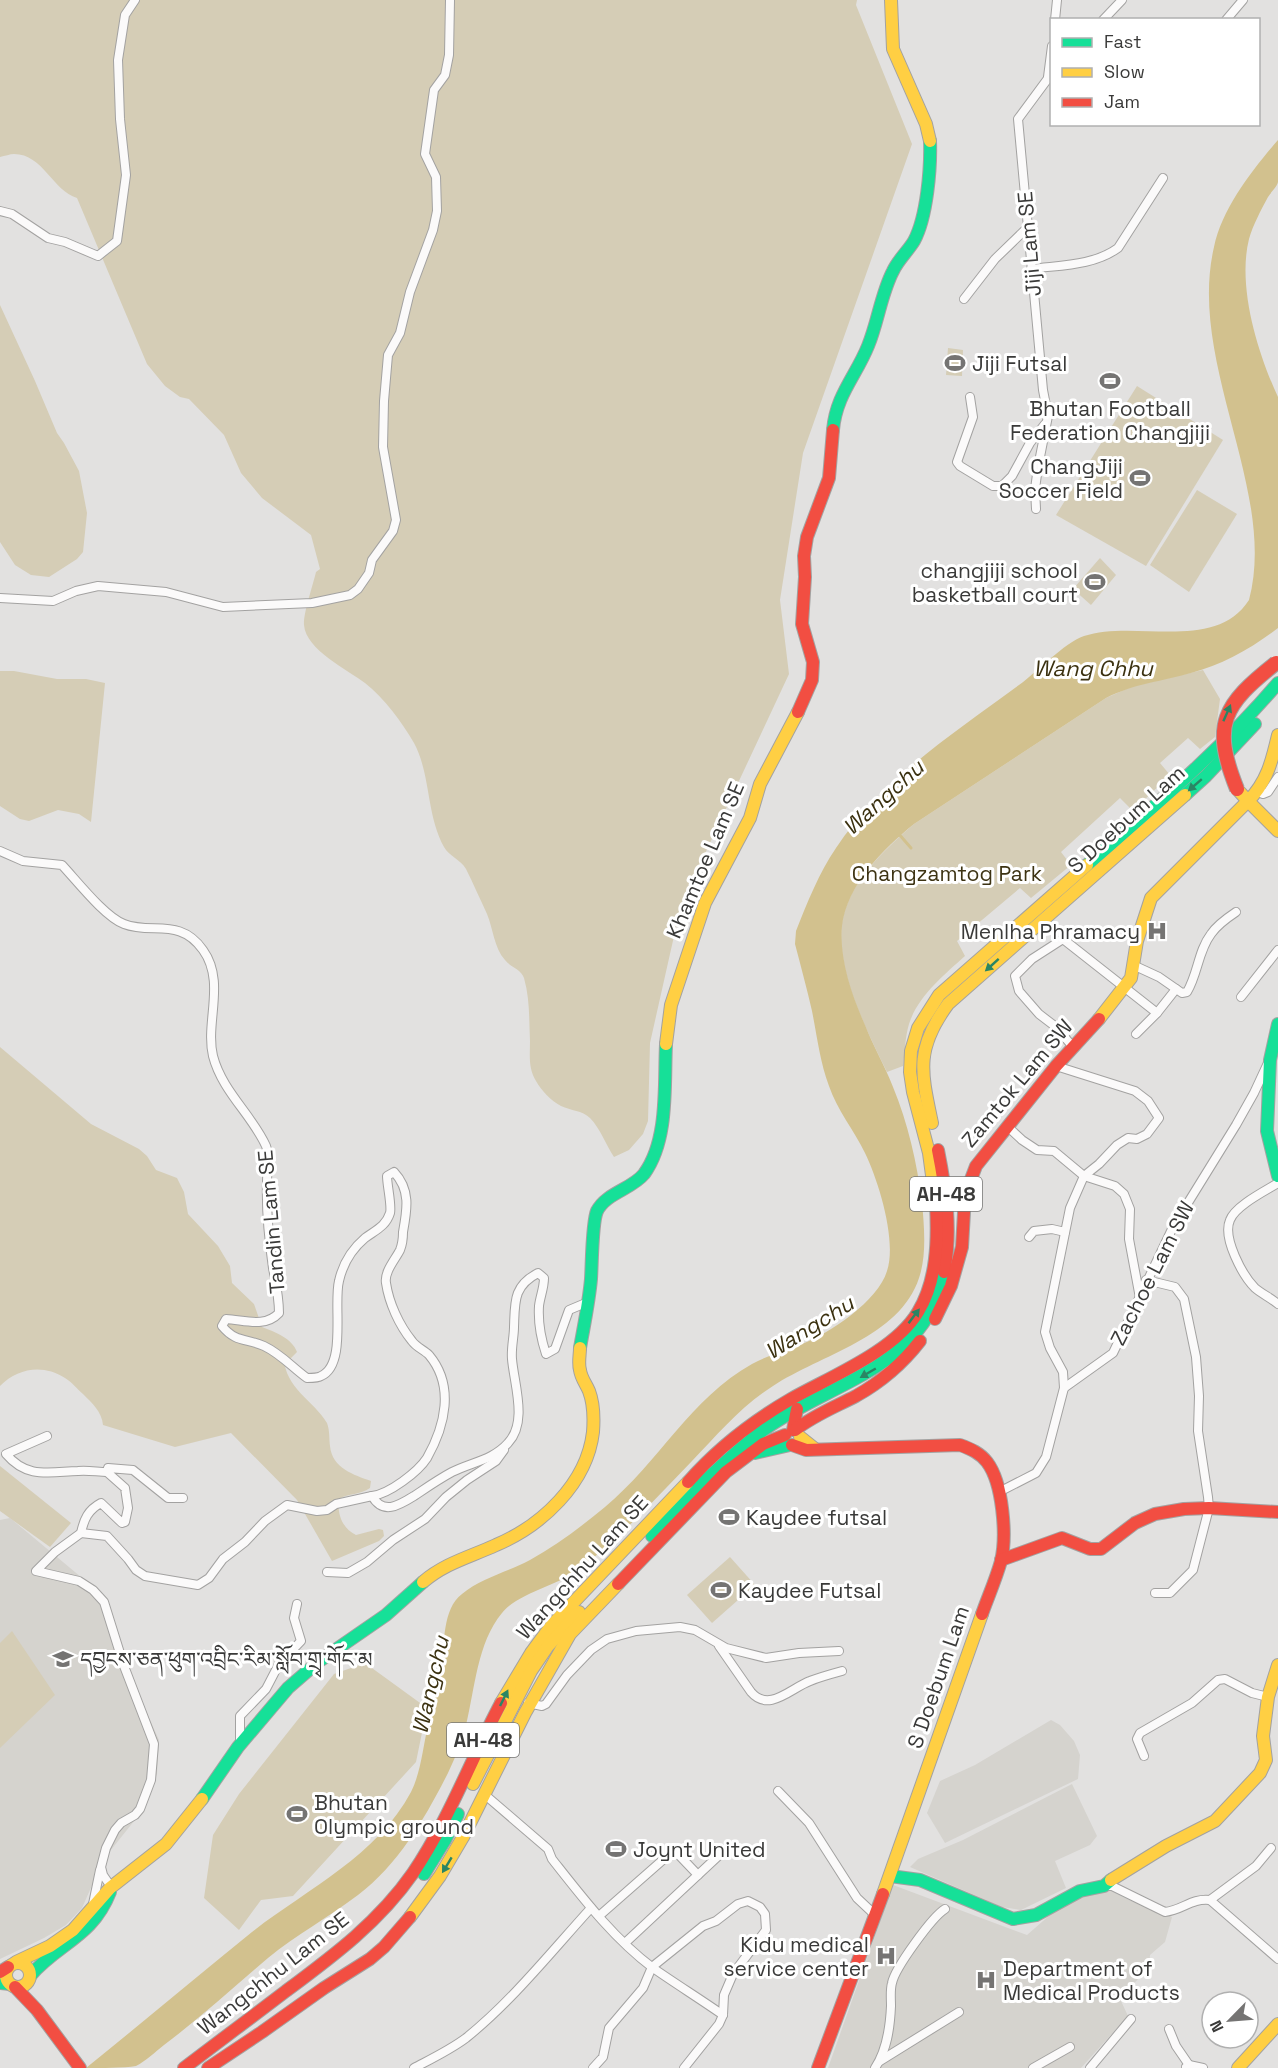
<svg xmlns="http://www.w3.org/2000/svg" width="1278" height="2068" font-family="'Space Grotesk','Noto Serif Tibetan',sans-serif">
<rect width="100%" height="100%" fill="#e2e1e0"/>
<g fill="#d5d3ce">
<path d="M10,1518L105,1597L130,1676L159,1740L157,1774L142,1811L95,1870L93,1883L82,1908L66,1925L44,1938L0,1959V1520Z"/>
<path d="M1051,1720L1060,1725L1074,1741L1080,1755L1078,1779L945,1843L927,1813L940,1781L975,1765Z"/>
<path d="M1072,1784L1097,1836L1090,1845L1055,1861L1066,1888L1021,1910L1002,1907L910,1867L918,1859L963,1840Z"/>
<path d="M893,1885L1027,1935L1067,1900L1105,1888L1127,1899L1172,1917L1165,1942L1150,1955L1149,1967L1129,1989L1121,2001L1128,2016L1081,2068H828Z"/>
</g>
<g fill="#d5cdb6">
<path d="M0,0H857L856,5L912,144L803,453L780,600L789,674L681,905L650,1043L648,1121L643,1134L629,1150L614,1157C606,1145 600,1128 590,1118C582,1110 571,1111 561,1106C551,1101 541,1090 536,1081C528,1068 530,1055 530,1041C529,1020 530,999 524,978C521,969 510,967 505,960C494,948 493,928 487,914C480,899 473,883 466,869C461,860 449,856 444,847C426,814 431,775 414,743C402,722 384,698 365,683C348,670 306,650 304,625C303,614 313,585 316,572L320,569L311,535L262,498L241,473L224,435L189,399L180,397L165,386L147,364L77,198C53,191 43,154 14,154C10,154 5,156 0,157Z"/>
<path d="M0,305L35,381L57,433L64,443L79,471L87,513L83,552L77,559L49,577L31,575L15,565L0,542Z"/>
<path d="M948,348L963,350L962,376L946,375Z"/>
<path d="M1137,386L1223,440L1146,566L1056,515Z"/>
<path d="M1197,490L1237,514L1189,592L1150,565Z"/>
<path d="M1100,558L1116,575L1091,605L1073,589Z"/>
<path d="M1203,670L1220,699L1215,737L1200,749L1188,738L1160,763L1170,775L1133,811L1120,798L1061,852L1071,865L1031,898L1020,888L957,941L965,956C944,975 918,996 909,1024C905,1037 905,1053 903,1066L887,1072C866,1029 836,972 842,923C848,883 885,849 914,824L1106,698L1133,686Z"/>
<path d="M0,671H14L57,679H86L105,683L91,822L79,814L58,810L29,821L20,819L0,806Z"/>
<path d="M0,1047L91,1124L139,1149L147,1156L156,1170L177,1178L184,1192L188,1214L218,1246L230,1266L232,1283L254,1304L262,1327C275,1332 292,1338 297,1352L290,1359L284,1358C285,1388 313,1400 327,1423C330,1431 329,1439 330,1446C332,1468 354,1475 371,1481L370,1488C360,1495 349,1493 339,1499C337,1514 342,1528 356,1535L379,1529L383,1530L384,1536L379,1541L332,1561L297,1500L231,1433L175,1447L103,1425C102,1412 92,1403 83,1394C77,1389 72,1382 65,1378C43,1364 18,1368 0,1386Z"/>
<path d="M0,1466L71,1523L50,1547L0,1511Z"/>
<path d="M730,1557L755,1585L712,1623L687,1595Z"/>
<path d="M12,1631L55,1695L0,1748V1643Z"/>
<path d="M365,1663L427,1708L416,1762L293,1896L261,1900L239,1930L204,1898L213,1835L239,1794L334,1674Z"/>
</g>
<path fill="#d2c18e" d="M1278,140C1278,153 1278,169 1278,182C1277,187 1271,192 1268,197C1261,210 1253,225 1249,239C1237,287 1258,354 1278,397V628C1252,648 1222,665 1191,673C1160,682 1136,683 1106,698L914,824C883,849 847,885 842,926C839,959 852,996 865,1025C873,1046 885,1066 893,1087C908,1123 917,1163 922,1202C924,1225 927,1255 919,1278C900,1337 820,1355 773,1386C741,1406 718,1434 692,1461C657,1497 622,1536 582,1567C561,1585 517,1593 502,1613C477,1643 475,1689 466,1725C462,1742 455,1758 448,1773C425,1818 399,1864 358,1895C329,1917 296,1935 268,1958C233,1988 200,2018 164,2045C155,2052 146,2061 136,2066C124,2068 101,2068 86,2068C142,2023 196,1977 252,1932C307,1889 377,1856 411,1792C421,1772 423,1747 428,1725C433,1706 438,1686 441,1666C445,1644 442,1609 462,1594C481,1578 508,1572 530,1560C557,1545 582,1526 605,1507C658,1463 691,1398 752,1364C768,1355 785,1351 802,1344C830,1333 878,1301 887,1271C897,1241 879,1182 865,1153C854,1130 837,1110 829,1086C820,1062 817,1036 812,1011C807,989 801,967 795,944L796,931C807,903 819,873 836,848C882,779 954,733 1019,685C1037,672 1064,643 1084,636C1134,619 1215,653 1249,600C1278,491 1187,363 1214,247C1222,208 1253,169 1278,140Z"/>
<g fill="none" stroke-linecap="round" stroke-linejoin="round">
<path stroke="#d2c18e" stroke-width="3" d="M898,833L911,848"/>
<g stroke="#a3a2a1" stroke-width="10">
<g id="street">
<path d="M1055,20L1057,0"/>
<path d="M1103,20L1122,0"/>
<path d="M1226,20L1243,0"/>
<path d="M1048,77L1052,46"/>
<path d="M0,211L12,214L48,238L65,242L98,256L117,241L126,175L120,119L118,60L125,15L135,0"/>
<path d="M1031,269C1060,265 1093,266 1118,248L1163,178"/>
<path d="M964,299L995,259L1028,227"/>
<path d="M970,397L973,417L957,462L960,466L993,486H1002L1012,476L1030,443L1045,424"/>
<path d="M1036,509L1035,489L1038,467L1048,416L1043,390L1018,119L1052,73"/>
<path d="M0,598L53,601L76,591L98,586L166,592L223,607L312,603L350,595L358,589L369,573L372,560L393,531L396,520L383,447L384,401L388,355L400,333L410,292L433,230L437,211L436,177L425,154L434,90L445,75L449,55L450,0"/>
<path d="M1258,792L1263,794L1268,792L1278,777"/>
<path d="M0,851L23,861L62,865C77,881 105,917 124,924C152,935 180,917 203,950C226,982 205,1022 213,1056C222,1091 252,1115 266,1146C270,1156 267,1171 267,1182C266,1210 269,1240 273,1268C276,1284 279,1297 279,1313C265,1328 245,1320 226,1319L222,1326C236,1343 246,1338 264,1346C281,1354 293,1368 307,1378C311,1378 318,1378 321,1376C347,1365 333,1304 339,1281C343,1263 352,1249 365,1238C376,1230 386,1226 390,1213C392,1206 387,1185 387,1176L394,1172C411,1190 407,1210 403,1232C403,1238 402,1245 400,1250C395,1260 384,1272 386,1283C389,1303 399,1325 412,1341C416,1347 424,1350 429,1355C455,1386 445,1426 427,1458C418,1472 389,1494 372,1496C383,1515 398,1506 414,1496C426,1488 439,1479 452,1472C472,1462 493,1460 508,1443C528,1422 514,1384 512,1359C511,1348 514,1337 514,1327C515,1302 513,1286 538,1273L544,1278C544,1288 540,1297 539,1306C538,1322 541,1339 546,1354L555,1349L569,1310L588,1302"/>
<path d="M1133,965L1159,977L1182,993L1187,992C1198,974 1198,951 1211,934C1217,925 1227,918 1236,912"/>
<path d="M1241,997L1278,950"/>
<path d="M1136,1034L1157,1013L1176,989"/>
<path d="M1073,1047L1056,1027L1039,1014L1019,991L1015,976L1032,959L1063,939L1157,1013"/>
<path d="M1056,1066L1135,1091L1148,1101L1159,1118L1147,1134L1137,1139L1128,1138L1117,1145L1099,1164L1084,1176L1070,1208L1045,1332L1050,1348L1063,1372L1064,1388"/>
<path d="M1007,1126L1022,1140L1037,1150L1054,1151L1084,1176L1115,1186L1124,1194L1130,1209L1129,1239L1140,1298"/>
<path d="M1278,1183C1265,1191 1235,1206 1230,1220C1222,1238 1243,1276 1255,1288C1262,1294 1271,1298 1278,1304"/>
<path d="M1029,1237L1034,1231L1052,1229L1065,1232"/>
<path d="M1146,1280L1175,1287L1184,1299L1196,1357L1199,1396L1198,1431L1208,1497L1209,1508L1193,1570L1170,1593H1155"/>
<path d="M47,1436L6,1454C27,1479 49,1472 78,1471C88,1470 98,1472 107,1472"/>
<path d="M999,1492L1036,1473L1046,1457L1064,1388L1113,1353L1173,1227L1236,1125L1254,1093L1267,1065"/>
<path d="M81,1533L107,1536L128,1559L136,1570L145,1576L198,1585L209,1578L223,1559L245,1542L265,1521L287,1505L317,1511L327,1510L336,1504L372,1496"/>
<path d="M327,1572L348,1573L367,1562L393,1540L425,1519L446,1497L467,1480L496,1461L504,1450"/>
<path d="M719,1646L751,1692C769,1713 791,1688 810,1681C820,1677 831,1674 842,1671"/>
<path d="M528,1703L542,1706L546,1704L567,1675L591,1650L607,1639L636,1631L680,1627L695,1630L726,1648L766,1658L799,1653L839,1651"/>
<path d="M240,1744V1716L266,1689L279,1664L301,1641L294,1618L297,1604"/>
<path d="M1144,1756L1137,1739L1140,1733L1192,1703L1218,1680L1225,1679L1252,1693L1268,1697"/>
<path d="M778,1791L809,1823L857,1898L874,1914"/>
<path d="M484,1794L548,1849L552,1859C582,1897 613,1938 653,1968C676,1984 700,1999 723,2015"/>
<path d="M1104,1886H1112L1165,1912C1183,1910 1191,1898 1210,1900L1278,1959"/>
<path d="M112,1888L103,1875L101,1867L106,1848L115,1830L121,1823L135,1815L140,1809L151,1780L154,1744L124,1666L104,1602L93,1590L79,1581L36,1571L55,1552L81,1533C84,1519 88,1510 101,1503L122,1523L125,1522L128,1508L125,1488L107,1472L108,1468L133,1470L168,1498H183"/>
<path d="M1210,1900L1256,1866L1271,1848"/>
<path d="M93,1904L100,1870"/>
<path d="M599,1916L673,1851L676,1852L698,1875"/>
<path d="M625,1943L729,1846"/>
<path d="M1169,2029L1176,2046L1189,2065"/>
<path d="M880,2061L959,2012"/>
<path d="M1186,2067L1189,2065L1203,2068"/>
<path d="M414,2068C431,2059 450,2050 466,2038C512,2001 551,1952 591,1908"/>
<path d="M593,2068L603,2057L609,2028L643,1988L652,1967L703,1926L716,1921L738,1904L748,1901L760,1907L765,1914L766,1930L733,1974L724,1995L723,2015L719,2024L684,2068"/>
<path d="M875,2068C887,2050 890,2028 891,2006C891,1999 890,1990 892,1983C895,1968 932,1917 945,1909"/>
<path d="M1033,2068L1070,2047"/>
<path d="M1090,2068L1131,2019"/>
</g>
</g>
<g stroke="#a3a2a1" stroke-width="14">
<g id="fast">
<path d="M833,430C836,395 856,376 868,346C878,322 881,294 893,271C898,260 908,251 914,241C927,217 931,168 930,141"/>
<path d="M1185,795L1206,776L1255,724"/>
<path d="M1087,865C1153,807 1221,750 1278,683"/>
<path d="M1278,1024L1270,1060L1267,1131L1278,1176"/>
<path d="M580,1348C584,1325 589,1302 591,1279C592,1264 592,1222 597,1211C606,1193 632,1189 644,1174C669,1140 664,1085 666,1044"/>
<path d="M755,1453L790,1445"/>
<path d="M652,1536C688,1498 723,1460 765,1429C834,1380 926,1368 944,1272"/>
<path d="M202,1799L238,1747L288,1688L318,1662L386,1615L423,1582"/>
<path d="M424,1874L445,1840L458,1814"/>
<path d="M890,1876L920,1880L1013,1919L1036,1915L1080,1891L1104,1886L1111,1880"/>
<path d="M30,1976C58,1943 92,1938 110,1892"/>
<path d="M0,1983L10,1984"/>
</g>
</g>
<g stroke="#a3a2a1" stroke-width="14">
<g id="slow">
<path d="M891,0L893,49L926,124L930,141"/>
<path d="M1237,789L1248,801C1267,782 1272,761 1278,735"/>
<path d="M1099,1019L1131,978L1137,941L1151,898L1248,801L1278,831"/>
<path d="M666,1044L671,1005L705,903L750,818L760,784L798,712"/>
<path d="M932,1123C921,1071 915,1049 948,1004L1185,795"/>
<path d="M936,1205L929,1153L913,1092L910,1072L911,1051L918,1028L939,995L1087,865"/>
<path d="M800,1437L815,1449"/>
<path d="M423,1582C445,1563 470,1557 496,1545C541,1526 587,1484 593,1432C594,1419 594,1404 589,1391C586,1384 581,1378 580,1370C578,1363 580,1355 580,1348"/>
<path d="M501,1703L531,1653L551,1626L688,1482"/>
<path d="M473,1784L531,1671L548,1646L579,1612"/>
<path d="M1111,1880L1166,1846L1215,1821L1260,1773L1266,1760L1263,1736L1268,1697L1278,1665"/>
<path d="M883,1894L982,1614"/>
<path d="M410,1917L440,1876L463,1837L525,1713L570,1634L618,1584"/>
<path d="M16,1962L50,1946L73,1930L110,1888L166,1844L202,1799"/>
<circle cx="18" cy="1975" r="12"/>
<path d="M1238,2068L1278,2024"/>
</g>
</g>
<g stroke="#a3a2a1" stroke-width="14">
<g id="jam">
<path d="M798,712L812,680L813,662L802,624L805,577L804,556L807,537L829,478L833,430"/>
<path d="M938,1150C946,1190 952,1231 944,1272"/>
<path d="M935,1319L951,1286L962,1247L965,1195L976,1166L1056,1066L1099,1019"/>
<path d="M793,1430L797,1409"/>
<path d="M795,1430C814,1415 835,1407 856,1396C881,1382 903,1363 920,1341"/>
<path d="M792,1445L806,1450L960,1445C971,1449 980,1453 987,1462C1003,1483 1007,1536 1001,1561C996,1579 988,1597 982,1614"/>
<path d="M688,1482C717,1449 753,1421 791,1399C830,1377 895,1351 918,1312C937,1281 938,1240 936,1205"/>
<path d="M1001,1560L1062,1538L1090,1549H1101L1135,1523L1155,1514L1184,1509L1209,1508L1278,1512"/>
<path d="M618,1584L726,1472L763,1444L785,1435"/>
<path d="M0,1972L8,1967"/>
<path d="M15,1987L37,2010L80,2068"/>
<path d="M184,2068C218,2042 252,2017 286,1991C333,1956 379,1922 413,1873C449,1820 471,1759 501,1703"/>
<path d="M208,2068L262,2032L324,1988L370,1959L384,1947L410,1917"/>
<path d="M818,2068L883,1894"/>
</g>
</g>
<use href="#street" stroke="#fbfafa" stroke-width="8"/>
<use href="#fast" stroke="#16e098" stroke-width="12"/>
<use href="#slow" stroke="#ffcf43" stroke-width="12"/>
<use href="#jam" stroke="#f24e42" stroke-width="12"/>
<g stroke="#a3a2a1" stroke-width="16" stroke-linecap="butt">
<path id="jam-bridge" d="M1237,789C1211,724 1223,705 1276,663"/>
</g>
<use href="#jam-bridge" stroke="#f24e42" stroke-width="14"/>
</g>
<defs><path id="oneway-solid" d="M-6-.8H1V-3.2L6.5 0L1 3.2V.8H-6Z" transform="scale(1.5)"/></defs>
<g fill="#2a8564">
<use href="#oneway-solid" transform="translate(1227 713) rotate(-66)"/>
<use href="#oneway-solid" transform="translate(1195 785) rotate(139)"/>
<use href="#oneway-solid" transform="translate(992 965) rotate(138)"/>
<use href="#oneway-solid" transform="translate(914 1316) rotate(-53)"/>
<use href="#oneway-solid" transform="translate(868 1373) rotate(150)"/>
<use href="#oneway-solid" transform="translate(504 1698) rotate(-64)"/>
<use href="#oneway-solid" transform="translate(447 1865) rotate(121)"/>
</g>
<defs>
<g id="stadium-bare" transform="scale(1.62)"><path d="M0-5a6.5 5 0 1 0 0 10a6.5 5 0 1 0 0-10ZM-3.5-1.8h7v3.6h-7Z" fill="#757473" stroke="#fff" stroke-width="2.5" paint-order="stroke"/></g>
<g id="hospital-bare" transform="scale(1.62)"><path d="M-5-5h3v3.5h4V-5h3V5h-3V1.5h-4V5h-3Z" fill="#757473" stroke="#fff" stroke-width="2.5" paint-order="stroke"/></g>
<g id="school-bare" transform="scale(1.62)"><path d="M0-5L7-2L0 1L-7-2ZM-4 1L0 2.5L4 1V4Q0 6-4 4Z" fill="#757473" stroke="#fff" stroke-width="2.5" paint-order="stroke"/></g>
</defs>
<g fill-rule="evenodd">
<use href="#stadium-bare" x="955" y="363"/>
<use href="#stadium-bare" x="1110" y="381"/>
<use href="#stadium-bare" x="1140" y="478"/>
<use href="#stadium-bare" x="1095" y="582"/>
<use href="#hospital-bare" x="1157" y="931"/>
<use href="#stadium-bare" x="729" y="1517"/>
<use href="#stadium-bare" x="721" y="1590"/>
<use href="#school-bare" x="63" y="1659"/>
<use href="#stadium-bare" x="297" y="1814"/>
<use href="#stadium-bare" x="616" y="1849"/>
<use href="#hospital-bare" x="886" y="1956"/>
<use href="#hospital-bare" x="986" y="1980"/>
</g>
<g text-anchor="middle" dominant-baseline="central" stroke-width="6" stroke-linejoin="round" paint-order="stroke">
<g fill="#fff" stroke="#757574" stroke-width="1.5">
<rect x="910" y="1177" width="72" height="34" rx="4.5"/>
<rect x="447" y="1723" width="72" height="34" rx="4.5"/>
</g>
<g font-size="20" font-weight="bold" fill="#3a3a39">
<text x="946" y="1194">AH-48</text>
<text x="483" y="1740">AH-48</text>
</g>
<g font-size="21" fill="#3a3a39" stroke="#fff">
<text transform="translate(1029 244) rotate(-95)">Jiji Lam SE</text>
<text transform="translate(1126 819) rotate(-42)">S Doebum Lam</text>
<text transform="translate(705 860) rotate(-67)">Khamtoe Lam SE</text>
<text transform="translate(1017 1083) rotate(-50)">Zamtok Lam SW</text>
<text transform="translate(271 1222) rotate(-95)">Tandin Lam SE</text>
<text transform="translate(1152 1273) rotate(-63)">Zachoe Lam SW</text>
<text transform="translate(582 1567) rotate(-48)">Wangchhu Lam SE</text>
<text transform="translate(938 1677) rotate(-71)">S Doebum Lam</text>
<text transform="translate(273 1973) rotate(-38)">Wangchhu Lam SE</text>
</g>
<g font-size="21" fill="#3a3a39" stroke="#fff" text-anchor="start">
<text x="972" y="363">Jiji Futsal</text>
<text x="1110" y="408" text-anchor="middle">Bhutan Football<tspan x="1110" dy="24">Federation Changjiji</tspan></text>
<text x="1123" y="466" text-anchor="end">ChangJiji<tspan x="1123" dy="24">Soccer Field</tspan></text>
<text x="1078" y="570" text-anchor="end">changjiji school<tspan x="1078" dy="24">basketball court</tspan></text>
<text x="1140" y="931" text-anchor="end">Menlha Phramacy</text>
<text x="746" y="1517">Kaydee futsal</text>
<text x="738" y="1590">Kaydee Futsal</text>
<text x="80" y="1659">དབྱངས་ཅན་ཕུག་འབྲིང་རིམ་སློབ་གྲྭ་གོང་མ</text>
<text x="314" y="1802">Bhutan<tspan x="314" dy="24">Olympic ground</tspan></text>
<text x="633" y="1849">Joynt United</text>
<text x="869" y="1944" text-anchor="end">Kidu medical<tspan x="869" dy="24">service center</tspan></text>
<text x="1003" y="1968">Department of<tspan x="1003" dy="24">Medical Products</tspan></text>
</g>
<g font-size="21" fill="#3d3313" stroke="#fff">
<text x="947" y="873">Changzamtog Park</text>
</g>
<g font-size="22" font-style="italic" fill="#3b3110" stroke="#fff">
<text x="1093" y="668">Wang Chhu</text>
<text transform="translate(883 797) rotate(-42)">Wangchu</text>
<text transform="translate(809 1327) rotate(-32)">Wangchu</text>
<text transform="translate(430 1685) rotate(-77)">Wangchu</text>
</g>
</g>
<rect x="1050" y="18" width="210" height="108" fill="#ffffff" stroke="#b0b0b0" stroke-width="1.5"/>
<rect x="1062" y="38" width="30" height="9" fill="#16e098" stroke="#b0b0b0" stroke-width="1.5"/>
<text x="1104" y="48" font-size="18" fill="#3a3a39">Fast</text>
<rect x="1062" y="68" width="30" height="9" fill="#ffcf43" stroke="#b0b0b0" stroke-width="1.5"/>
<text x="1104" y="78" font-size="18" fill="#3a3a39">Slow</text>
<rect x="1062" y="98" width="30" height="9" fill="#f24e42" stroke="#b0b0b0" stroke-width="1.5"/>
<text x="1104" y="108" font-size="18" fill="#3a3a39">Jam</text>
<g transform="translate(1230 2020) rotate(245)"><circle r="28" fill="#ffffff" stroke="#b0b0b0" stroke-width="1.5"/>
<path d="M0-4.5L10 22L0 15L-10 22Z" fill="#757473"/>
<text y="-9" font-size="16" font-weight="bold" text-anchor="middle" fill="#3a3a39">N</text>
</g>
</svg>
